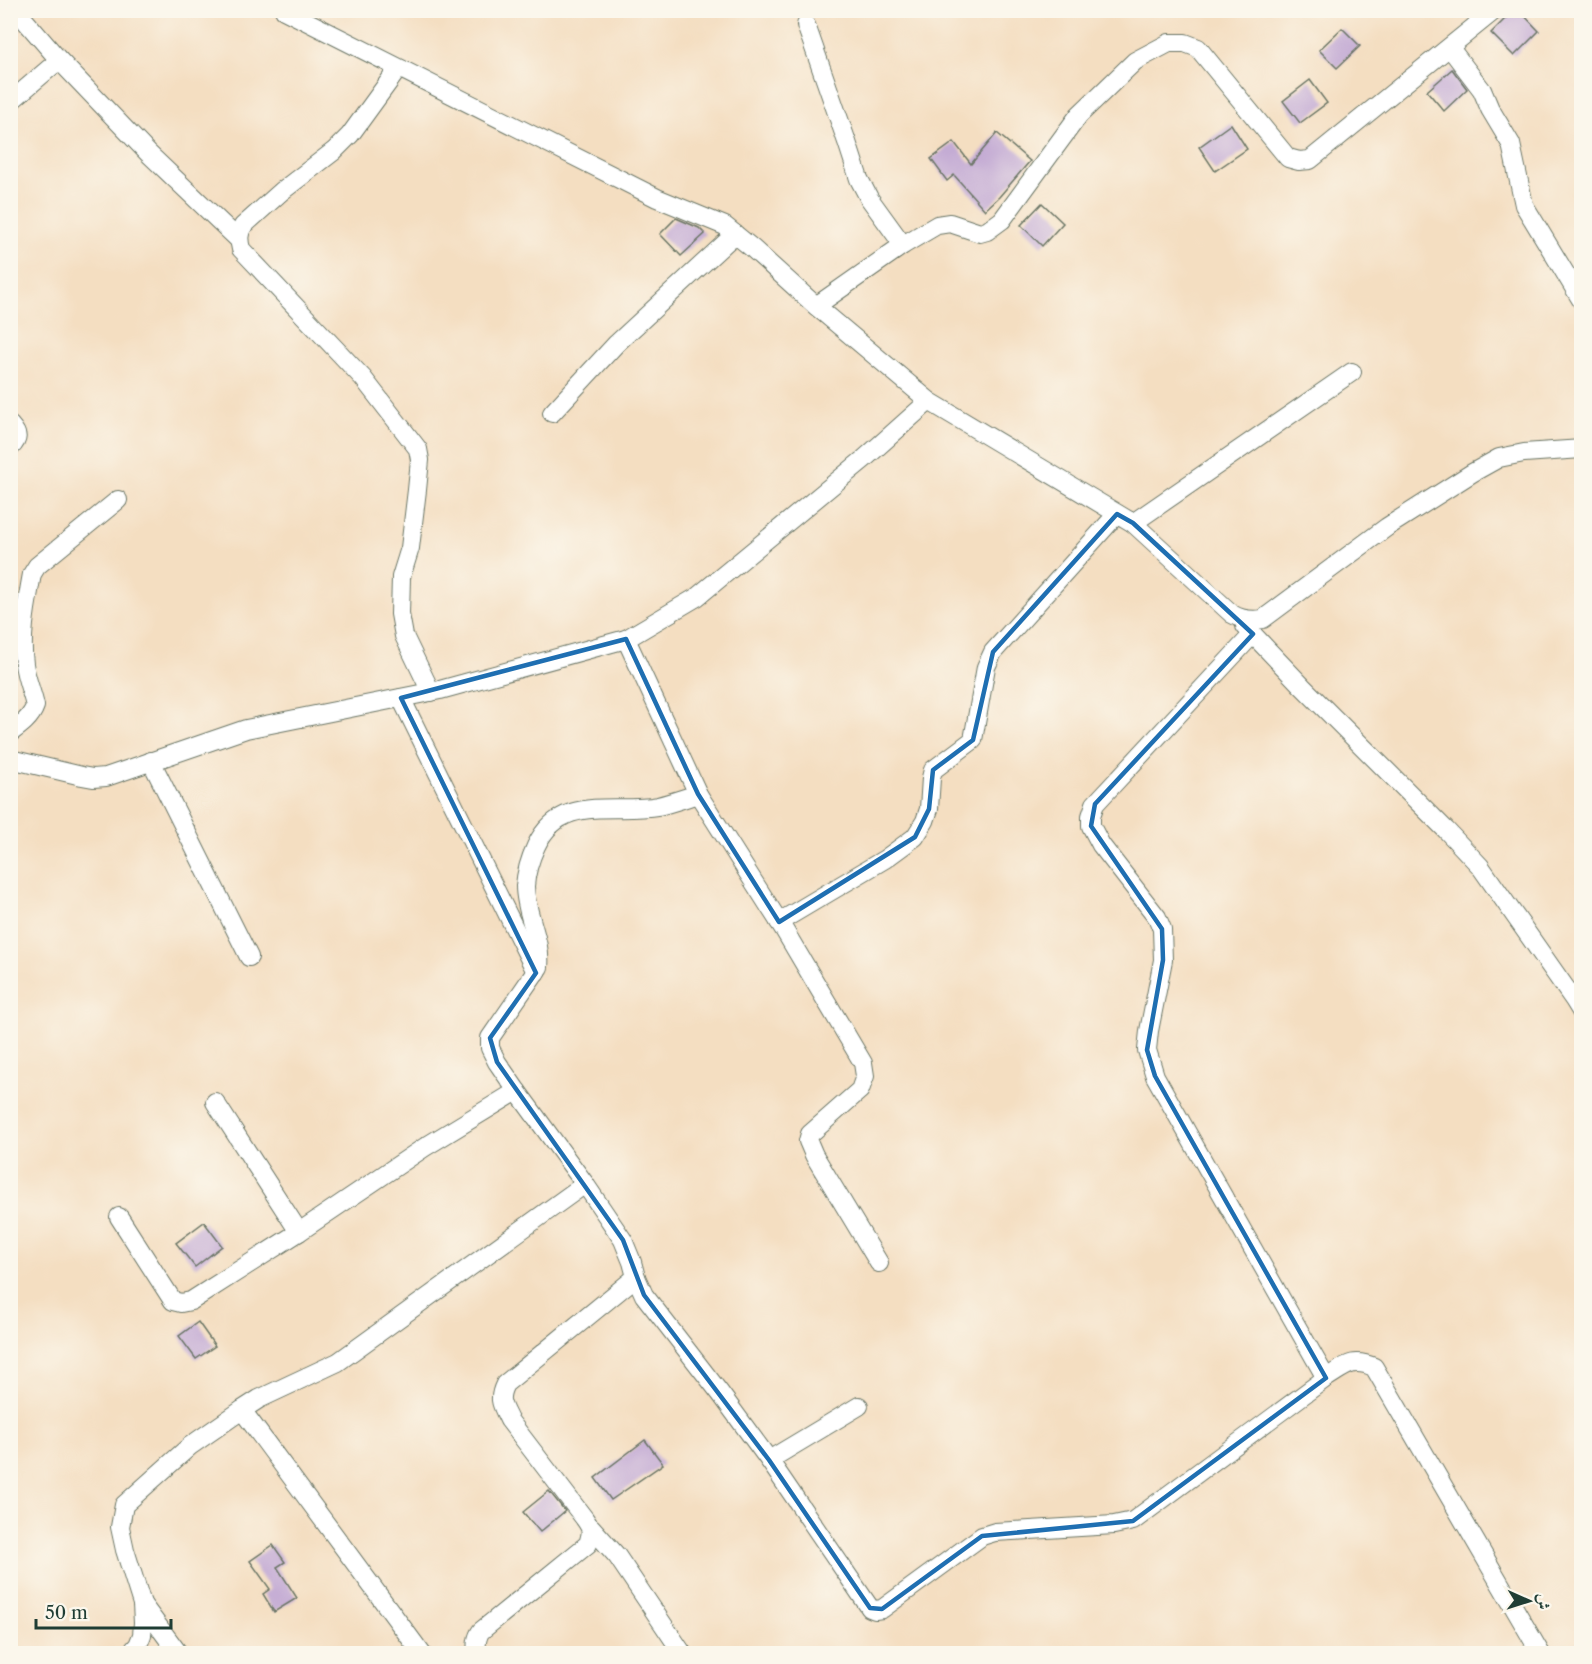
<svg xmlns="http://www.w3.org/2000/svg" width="1592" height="1664" font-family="'Libre Caslon Text',Amiri,serif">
<rect width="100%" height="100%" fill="#fbf7ec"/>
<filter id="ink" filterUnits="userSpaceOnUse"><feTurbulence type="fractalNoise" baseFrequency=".0167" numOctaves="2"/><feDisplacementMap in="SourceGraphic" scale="12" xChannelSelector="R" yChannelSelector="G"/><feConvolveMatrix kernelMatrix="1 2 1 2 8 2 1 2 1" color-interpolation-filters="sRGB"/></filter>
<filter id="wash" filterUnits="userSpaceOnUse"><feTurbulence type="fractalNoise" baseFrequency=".008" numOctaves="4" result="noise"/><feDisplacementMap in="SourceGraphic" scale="24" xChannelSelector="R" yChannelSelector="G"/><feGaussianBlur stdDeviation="1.35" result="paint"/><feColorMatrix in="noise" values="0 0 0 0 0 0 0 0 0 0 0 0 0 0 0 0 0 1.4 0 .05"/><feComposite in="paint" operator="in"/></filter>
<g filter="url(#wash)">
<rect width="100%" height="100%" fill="#f4dec1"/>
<g id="blocks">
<g fill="#c4acd4">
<path d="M1514,10H1519L1539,31L1514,56L1491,33Z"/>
<path d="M1342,28L1360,46L1337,68L1319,50Z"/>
<path d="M1452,69L1467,89L1444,111L1427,91Z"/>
<path d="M1310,80L1327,103L1300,123L1283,101Z"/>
<path d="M1231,124L1247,149L1215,171L1199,147Z"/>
<path d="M997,133L1030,161L999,197L985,210L954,175L947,181L931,159L954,142L971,164Z"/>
<path d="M1042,203L1063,223L1042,246L1021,225Z"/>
<path d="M676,218L699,228L705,234L681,256L660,234Z"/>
<path d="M204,1222L222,1246L195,1267L176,1243Z"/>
<path d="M198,1322L215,1346L196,1359L179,1336Z"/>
<path d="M645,1440L663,1464L611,1500L595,1478Z"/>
<path d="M549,1491L565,1511L540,1532L523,1512Z"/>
<path d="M273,1545L285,1562L277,1567L297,1598L274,1612L263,1594L270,1589L250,1561Z"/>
</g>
</g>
</g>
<g filter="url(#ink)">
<use href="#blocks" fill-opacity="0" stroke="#6a7565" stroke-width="1.5"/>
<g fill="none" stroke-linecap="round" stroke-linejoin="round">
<g stroke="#6a7565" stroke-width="20">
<g id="minor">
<path d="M16,10L59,60L148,153L239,240"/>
<path d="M284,10L657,198L725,226L752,248L816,306L929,401L1133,523L1232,614C1242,620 1251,621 1263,619L1387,527L1472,473L1499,458L1524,453L1582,449"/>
<path d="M806,25L847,142L859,179L869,198L903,245"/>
<path d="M1450,48L1482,90L1490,109L1511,144L1524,205L1582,301"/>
<path d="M398,69L350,135L334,151L282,191L243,226C238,234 239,241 241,249L363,378L418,449L420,460L417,490L410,548L401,577L400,614L404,636L431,692"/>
<path d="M10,102L59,60"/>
<path d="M816,306L903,245L937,225L950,223L980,233L987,231L1002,220L1079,115L1135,61L1169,43H1185L1198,48L1288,158L1299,161L1310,160L1495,10"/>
<path d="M552,413L616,344L735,234"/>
<path d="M10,425C19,435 19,439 10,448"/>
<path d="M1133,523L1352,372"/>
<path d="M1245,626L1302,686L1446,830L1480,866L1574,1000L1582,1013"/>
<path d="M1253,634L1095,804L1091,816V826L1101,845L1157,917L1162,929L1163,960L1149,1031L1147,1050L1155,1076L1326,1378"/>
<path d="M626,639L698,794L783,928L863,1063L865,1076L860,1090L810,1134L808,1141L814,1155L879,1263"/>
<path d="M401,698L536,972"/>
<path d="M10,733C20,726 31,718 35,706C32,692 26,679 24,664C20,634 27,603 32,574L37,566L118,500"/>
<path d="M10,759L82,776L93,778L106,777L246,729L440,690L626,639L697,597L864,459L929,401"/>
<path d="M151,761L249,957"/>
<path d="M698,794C685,798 671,803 658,806C612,814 561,793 536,846C530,859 526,872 525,886C525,914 542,940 539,967L490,1038V1048L497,1062L517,1091L585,1184L623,1240L632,1262L636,1277L644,1295L720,1393L769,1460L870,1608L875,1610L882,1609L982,1536L995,1532L1114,1525L1133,1521L1326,1378C1345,1367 1351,1357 1374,1367L1541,1654"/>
<path d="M779,922L885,859L915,837L925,821L929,809L931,778L933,770L973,740L986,667L993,652L1117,514"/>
<path d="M215,1102L299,1232"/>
<path d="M119,1217L173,1301L181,1303L191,1301L299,1232L425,1147L517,1091"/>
<path d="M242,1410L422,1654"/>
<path d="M769,1460L859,1406"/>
<path d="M591,1527L617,1556L683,1654"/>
<path d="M142,1604L179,1654"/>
<path d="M130,1654L138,1645L142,1635L143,1623L142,1604L125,1550L120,1527L124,1505L190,1446L242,1410L259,1399L338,1362L585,1184"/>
<path d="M477,1654C476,1645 476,1638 481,1631L588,1544C592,1531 592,1529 584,1518L509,1420C502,1405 497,1400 505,1384L636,1277"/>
</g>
</g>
<use href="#minor" stroke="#fff" stroke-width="18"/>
</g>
</g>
<path fill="none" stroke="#1f6fb2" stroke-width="4.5" stroke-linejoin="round" d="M1117,514L1133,523L1253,634L1095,804L1091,826L1162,929L1163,960L1147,1050L1155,1076L1326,1378L1133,1521L982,1536L882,1609L870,1608L769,1460L644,1295L623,1240L497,1062L490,1038L536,973L401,698L626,639L698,794L779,922L915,837L929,809L933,770L973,740L993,652Z"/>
<rect width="1592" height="1664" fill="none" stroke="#fbf7ec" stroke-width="36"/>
<g transform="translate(1529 1601) rotate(93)" stroke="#fbf7ec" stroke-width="4.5" paint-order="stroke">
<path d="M0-4.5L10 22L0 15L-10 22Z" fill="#1f3d34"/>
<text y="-9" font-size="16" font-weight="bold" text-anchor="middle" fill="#1f3d34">ش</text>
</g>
<path d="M36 1619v9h135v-9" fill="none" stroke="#1f3d34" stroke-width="3"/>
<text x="45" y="1619" font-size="18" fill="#1f3d34" stroke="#fbf7ec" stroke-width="4.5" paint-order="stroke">50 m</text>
</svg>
